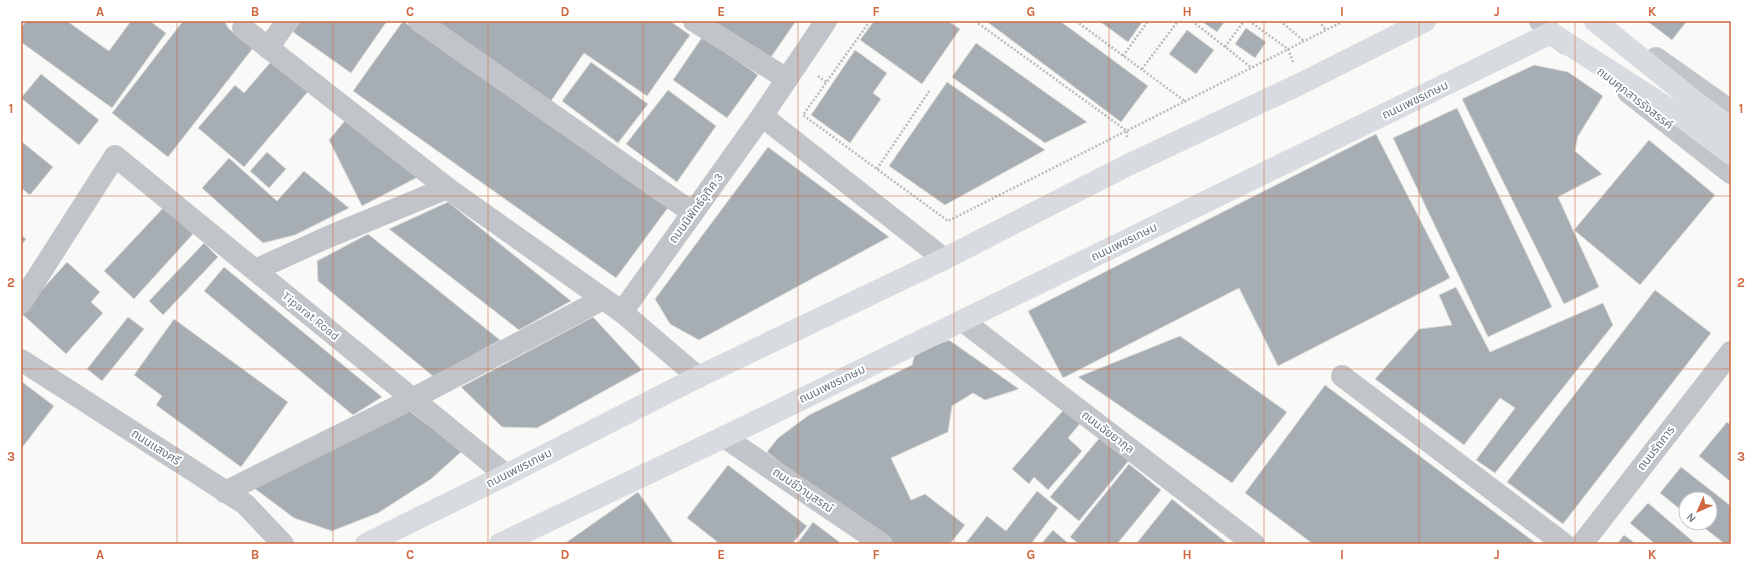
<svg xmlns="http://www.w3.org/2000/svg" width="1752" height="565" font-family="Karla,'Noto Sans Thai',sans-serif">
<rect width="100%" height="100%" fill="#f9f9f7"/>
<g fill="#a6adb3" stroke="#dbdbd9">
<path d="M26,21H67L109,51L131,21H150L166,33L112,108L21,42V28Z"/>
<path d="M183,21H224L229,29L253,48L168,157L112,113Z"/>
<path d="M300,21H387L351,73L293,32Z"/>
<path d="M403,21L670,205L616,278L353,91Z"/>
<path d="M435,21H670L690,35L647,96L584,53L551,101Z"/>
<path d="M707,21H796L769,60Z"/>
<path d="M874,21H948L960,29L922,84L860,40Z"/>
<path d="M986,21H1060L1148,86L1121,122Z"/>
<path d="M1099,21H1143L1128,42Z"/>
<path d="M1201,21H1225L1217,32Z"/>
<path d="M1647,21H1687L1672,40Z"/>
<path d="M1246,28L1266,42L1255,58L1235,44Z"/>
<path d="M1187,30L1214,50L1196,74L1169,54Z"/>
<path d="M703,36L758,75L727,118L673,80Z"/>
<path d="M976,43L1087,122L1045,143L952,77Z"/>
<path d="M855,50L887,73L873,93L881,99L850,143L811,115Z"/>
<path d="M275,57L311,88L244,167L198,128L235,85L244,93Z"/>
<path d="M591,62L648,104L618,143L562,101Z"/>
<path d="M1534,65L1568,72L1603,96L1578,136L1575,151L1602,174L1558,197L1599,287L1564,304L1462,99Z"/>
<path d="M41,74L99,120L79,145L21,98Z"/>
<path d="M947,82L1045,150L945,205L889,166Z"/>
<path d="M668,90L716,126L677,182L626,144Z"/>
<path d="M1457,108L1552,307L1488,337L1393,138Z"/>
<path d="M348,117L418,177L362,206L329,140Z"/>
<path d="M1376,134L1450,278L1278,366L1239,288L1063,378L1028,311Z"/>
<path d="M1649,140L1715,195L1640,285L1574,230Z"/>
<path d="M21,141L53,167L30,195L21,188Z"/>
<path d="M768,147L889,237L699,340L670,324L655,299Z"/>
<path d="M267,152L286,169L269,188L250,171Z"/>
<path d="M229,158L277,201L304,171L349,208L295,235L263,243L202,188Z"/>
<path d="M448,202L571,301L519,330L389,229Z"/>
<path d="M164,207L193,234L134,299L104,271Z"/>
<path d="M368,234L500,340L434,377L318,281L317,261Z"/>
<path d="M21,235L26,239L21,246Z"/>
<path d="M204,243L218,257L163,315L149,301Z"/>
<path d="M67,262L100,292L91,302L103,313L66,354L21,313Z"/>
<path d="M224,267L382,397L353,415L204,291Z"/>
<path d="M1456,287L1490,352L1603,303L1613,325L1495,473L1476,460L1515,408L1500,398L1464,445L1375,379L1419,329L1452,325L1439,295Z"/>
<path d="M1655,290L1711,333L1563,524L1507,482Z"/>
<path d="M128,317L144,329L102,381L87,369Z"/>
<path d="M593,317L642,370L537,428L502,427L461,387Z"/>
<path d="M174,319L288,402L241,467L156,405L162,396L134,375Z"/>
<path d="M1180,336L1287,412L1232,483L1078,377Z"/>
<path d="M949,340L1019,389L985,400L973,393L952,406L948,432L891,458L911,500L925,494L965,525L950,544H886L767,452L778,438L809,415L912,365L915,353Z"/>
<path d="M21,381L54,406L21,449Z"/>
<path d="M1325,385L1537,544H1313L1245,493Z"/>
<path d="M1066,407L1082,421L1068,438L1082,451L1048,490L1034,477L1029,484L1012,469Z"/>
<path d="M407,409L462,451L431,479L378,513L332,531L294,518L254,488Z"/>
<path d="M1727,422L1731,425V482L1699,456Z"/>
<path d="M1102,435L1130,459L1079,521L1050,497Z"/>
<path d="M1129,464L1161,490L1117,544H1079L1070,537Z"/>
<path d="M728,465L807,526L792,544H720L687,518Z"/>
<path d="M1681,467L1731,506V544H1725L1698,523H1710V499H1686V514L1660,493Z"/>
<path d="M1037,491L1058,508L1031,544H965L987,516L1006,531Z"/>
<path d="M638,492L674,544H564Z"/>
<path d="M1172,499L1228,544H1136Z"/>
<path d="M1648,503L1696,544H1655L1630,523Z"/>
<path d="M813,522L842,544H797Z"/>
<path d="M1053,530L1069,544H1041Z"/>
<path d="M1624,535L1636,544H1617Z"/>
</g>
<g fill="none" stroke-linecap="round" stroke-linejoin="round">
<g stroke="#b9bcbf" stroke-width="2.5" stroke-dasharray="2 2" stroke-linecap="butt">
<path d="M870,21L803,115L948,221L1344,21"/>
<path d="M975,21L1127,131V139"/>
<path d="M1076,21L1186,102"/>
<path d="M1192,21L1252,68"/>
<path d="M1249,21L1288,49L1293,62"/>
<path d="M1280,21L1304,41"/>
<path d="M1319,21L1326,30"/>
<path d="M1225,47L1244,21"/>
<path d="M1123,56L1148,21"/>
<path d="M1142,69L1178,21"/>
<path d="M818,76L826,82"/>
<path d="M877,169L930,90"/>
</g>
<g stroke="#c1c4c8" stroke-width="22">
<path d="M419,21L693,213"/>
<path d="M694,21L787,79"/>
<path d="M243,28L447,188L622,312"/>
<path d="M268,48L287,21"/>
<path d="M762,116L944,259"/>
<path d="M255,270L328,237L447,188"/>
<path d="M21,303L115,156L506,475"/>
<path d="M963,321L1254,544"/>
<path d="M21,360L245,504L283,544"/>
<path d="M1342,376L1564,544"/>
<path d="M724,437L882,544"/>
<path d="M225,492L412,399L603,299"/>
</g>
<g stroke="#c1c4c8" stroke-width="22">
<path d="M1540,21L1551,33L1566,44"/>
<path d="M1656,58L1731,111"/>
<path d="M1628,92L1731,173"/>
<path d="M698,377L622,312L762,116L826,21"/>
<path d="M1582,544L1731,352"/>
</g>
<g stroke="#d8dbdf" stroke-width="22">
<path d="M1595,21L1693,100L1731,128"/>
<path d="M366,544L506,475L698,377L944,259L1128,165L1302,83L1425,21"/>
<path d="M500,544L724,437L1551,33L1683,118L1731,154"/>
</g>
</g>
<path fill="none" stroke="#d1673f" stroke-width="1" stroke-opacity="0.55" d="M177,21V544M333,21V544M488,21V544M643,21V544M798,21V544M954,21V544M1109,21V544M1264,21V544M1419,21V544M1575,21V544M21,196H1731M21,369H1731"/>
<g text-anchor="middle" dominant-baseline="central" stroke-width="4" stroke-linejoin="round" paint-order="stroke">
<g font-size="12" fill="#6b7885" stroke="#fff">
<text transform="translate(1635 98) rotate(38)">ถนนศุภสารรังสรรค์</text>
<text transform="translate(1415 100) rotate(-26)">ถนนเพชรเกษม</text>
<text transform="translate(696 208) rotate(-54)">ถนนนิพัทธ์อุทิศ 3</text>
<text transform="translate(1124 242) rotate(-26)">ถนนเพชรเกษม</text>
<text transform="translate(311 316) rotate(39)">Tiparat Road</text>
<text transform="translate(832 384) rotate(-26)">ถนนเพชรเกษม</text>
<text transform="translate(1108 432) rotate(37)">ถนนฉัยยากุล</text>
<text transform="translate(156 447) rotate(33)">ถนนเเสงศรี</text>
<text transform="translate(1656 448) rotate(-52)">ถนนรัถการ</text>
<text transform="translate(519 468) rotate(-27)">ถนนเพชรเกษม</text>
<text transform="translate(803 490) rotate(34)">ถนนชีวานุสรณ์</text>
</g>
</g>
<rect width="1752" height="565" fill="none" stroke="#ffffff" stroke-width="44"/>
<g transform="translate(1698 511) rotate(225)"><circle r="19" fill="#ffffff" stroke="#c4c9ce"/>
<path d="M0-3L7 15L0 10L-7 15Z" fill="#d1673f"/>
<text y="-6" font-size="11" font-weight="bold" text-anchor="middle" fill="#6b7885">N</text>
</g>
<rect x="22" y="22" width="1708" height="521" fill="none" stroke="#d1673f" stroke-width="1.5"/>
<g font-size="13" text-anchor="middle" font-weight="bold" fill="#d1673f">
<text x="100" y="16">A</text>
<text x="255" y="16">B</text>
<text x="410" y="16">C</text>
<text x="565" y="16">D</text>
<text x="721" y="16">E</text>
<text x="876" y="16">F</text>
<text x="1031" y="16">G</text>
<text x="1187" y="16">H</text>
<text x="1342" y="16">I</text>
<text x="1497" y="16">J</text>
<text x="1652" y="16">K</text>
<text x="11" y="113">1</text>
<text x="1741" y="113">1</text>
<text x="11" y="287">2</text>
<text x="1741" y="287">2</text>
<text x="11" y="461">3</text>
<text x="1741" y="461">3</text>
<text x="100" y="559">A</text>
<text x="255" y="559">B</text>
<text x="410" y="559">C</text>
<text x="565" y="559">D</text>
<text x="721" y="559">E</text>
<text x="876" y="559">F</text>
<text x="1031" y="559">G</text>
<text x="1187" y="559">H</text>
<text x="1342" y="559">I</text>
<text x="1497" y="559">J</text>
<text x="1652" y="559">K</text>
</g>
</svg>
